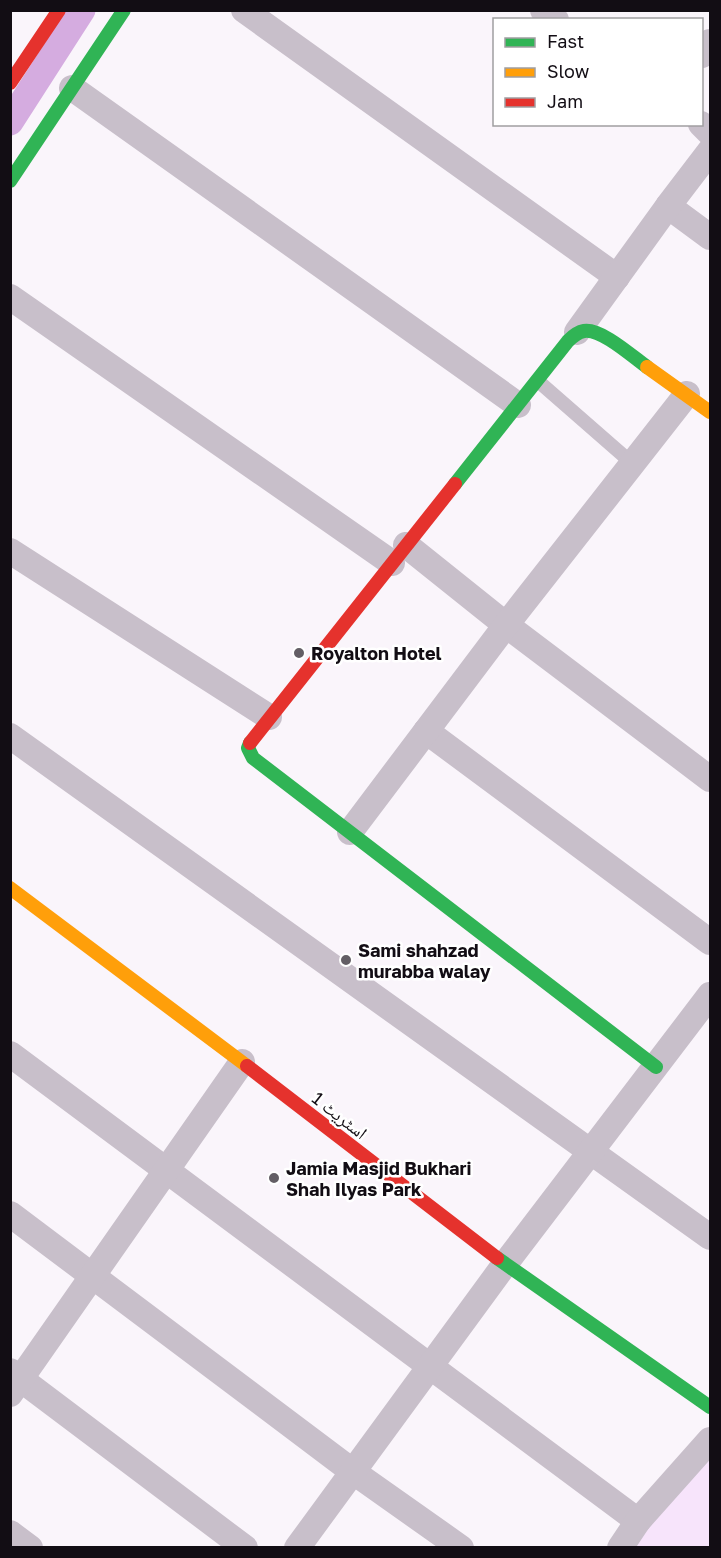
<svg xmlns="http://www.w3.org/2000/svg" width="721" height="1558" font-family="'Golos Text','Noto Naskh Arabic',sans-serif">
<rect width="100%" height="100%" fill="#faf5fb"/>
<path fill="#f7e4fb" d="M710,1446V1547H633Z"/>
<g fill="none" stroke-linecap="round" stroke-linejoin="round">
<path stroke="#d5ace0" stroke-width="27" d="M10,122L82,10"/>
<path stroke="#c8bfca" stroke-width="14" d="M538,381L633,464"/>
<g stroke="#c8bfca" stroke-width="26">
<path d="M244,10L617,277"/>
<path d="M543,10L556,20"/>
<path d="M702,55L710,42"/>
<path d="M72,88L518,405"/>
<path d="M701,124L710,133"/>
<path d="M668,206L710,237"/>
<path d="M10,297L392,563"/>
<path d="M577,332L668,206L710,151"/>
<path d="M406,545L506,625L710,779"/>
<path d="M10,551L269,717"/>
<path d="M426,731L710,942"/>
<path d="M10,736L710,1237"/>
<path d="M350,832L506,625L687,394"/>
<path d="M10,1054L638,1521"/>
<path d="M10,1214L352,1471L461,1548"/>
<path d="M10,1371L245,1548"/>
<path d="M10,1394L242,1062"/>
<path d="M10,1533L30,1548"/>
<path d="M297,1548L505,1264L710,995"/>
<path d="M620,1548L638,1521L710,1440"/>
</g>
<g stroke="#30b455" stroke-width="14">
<path d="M10,181L124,10"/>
<path d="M455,484L568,341C573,336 578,332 584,331C601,328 633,357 647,367"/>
<path d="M250,743L248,748L253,758L656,1067"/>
<path d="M497,1258L710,1407"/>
</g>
<g stroke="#ff9f0a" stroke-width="14">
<path d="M647,367L710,412"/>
<path d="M10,888L247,1066"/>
</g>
<g stroke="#e5322d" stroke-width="14">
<path d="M10,83L59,10"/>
<path d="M250,743L455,484"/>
<path d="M247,1066L497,1258"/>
</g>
</g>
<g fill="#635e65" stroke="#fff" stroke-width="2">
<circle cx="299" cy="653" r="6"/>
<circle cx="346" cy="960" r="6"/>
<circle cx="274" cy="1178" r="6"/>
</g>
<g text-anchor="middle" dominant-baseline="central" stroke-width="5" stroke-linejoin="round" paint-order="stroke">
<g font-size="18" font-weight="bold" fill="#120d14" stroke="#fff" text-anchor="start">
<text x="311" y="653">Royalton Hotel</text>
<text x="358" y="950">Sami shahzad<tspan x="358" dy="21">murabba walay</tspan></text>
<text x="286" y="1168">Jamia Masjid Bukhari<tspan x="286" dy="21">Shah Ilyas Park</tspan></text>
</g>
<g font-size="18" fill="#120d14" stroke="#fff">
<text transform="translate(340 1115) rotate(38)">اسٹریٹ 1</text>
</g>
</g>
<rect width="721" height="1558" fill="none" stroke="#120d14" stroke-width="24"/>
<rect x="493" y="18" width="210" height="108" fill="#ffffff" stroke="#a09ea1" stroke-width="1.5"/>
<rect x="505" y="38" width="30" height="9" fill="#30b455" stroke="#a09ea1" stroke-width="1.5"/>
<text x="547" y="48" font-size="18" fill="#120d14">Fast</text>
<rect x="505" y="68" width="30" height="9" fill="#ff9f0a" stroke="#a09ea1" stroke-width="1.5"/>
<text x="547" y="78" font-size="18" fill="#120d14">Slow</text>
<rect x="505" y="98" width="30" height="9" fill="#e5322d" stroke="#a09ea1" stroke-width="1.5"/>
<text x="547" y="108" font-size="18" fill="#120d14">Jam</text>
</svg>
